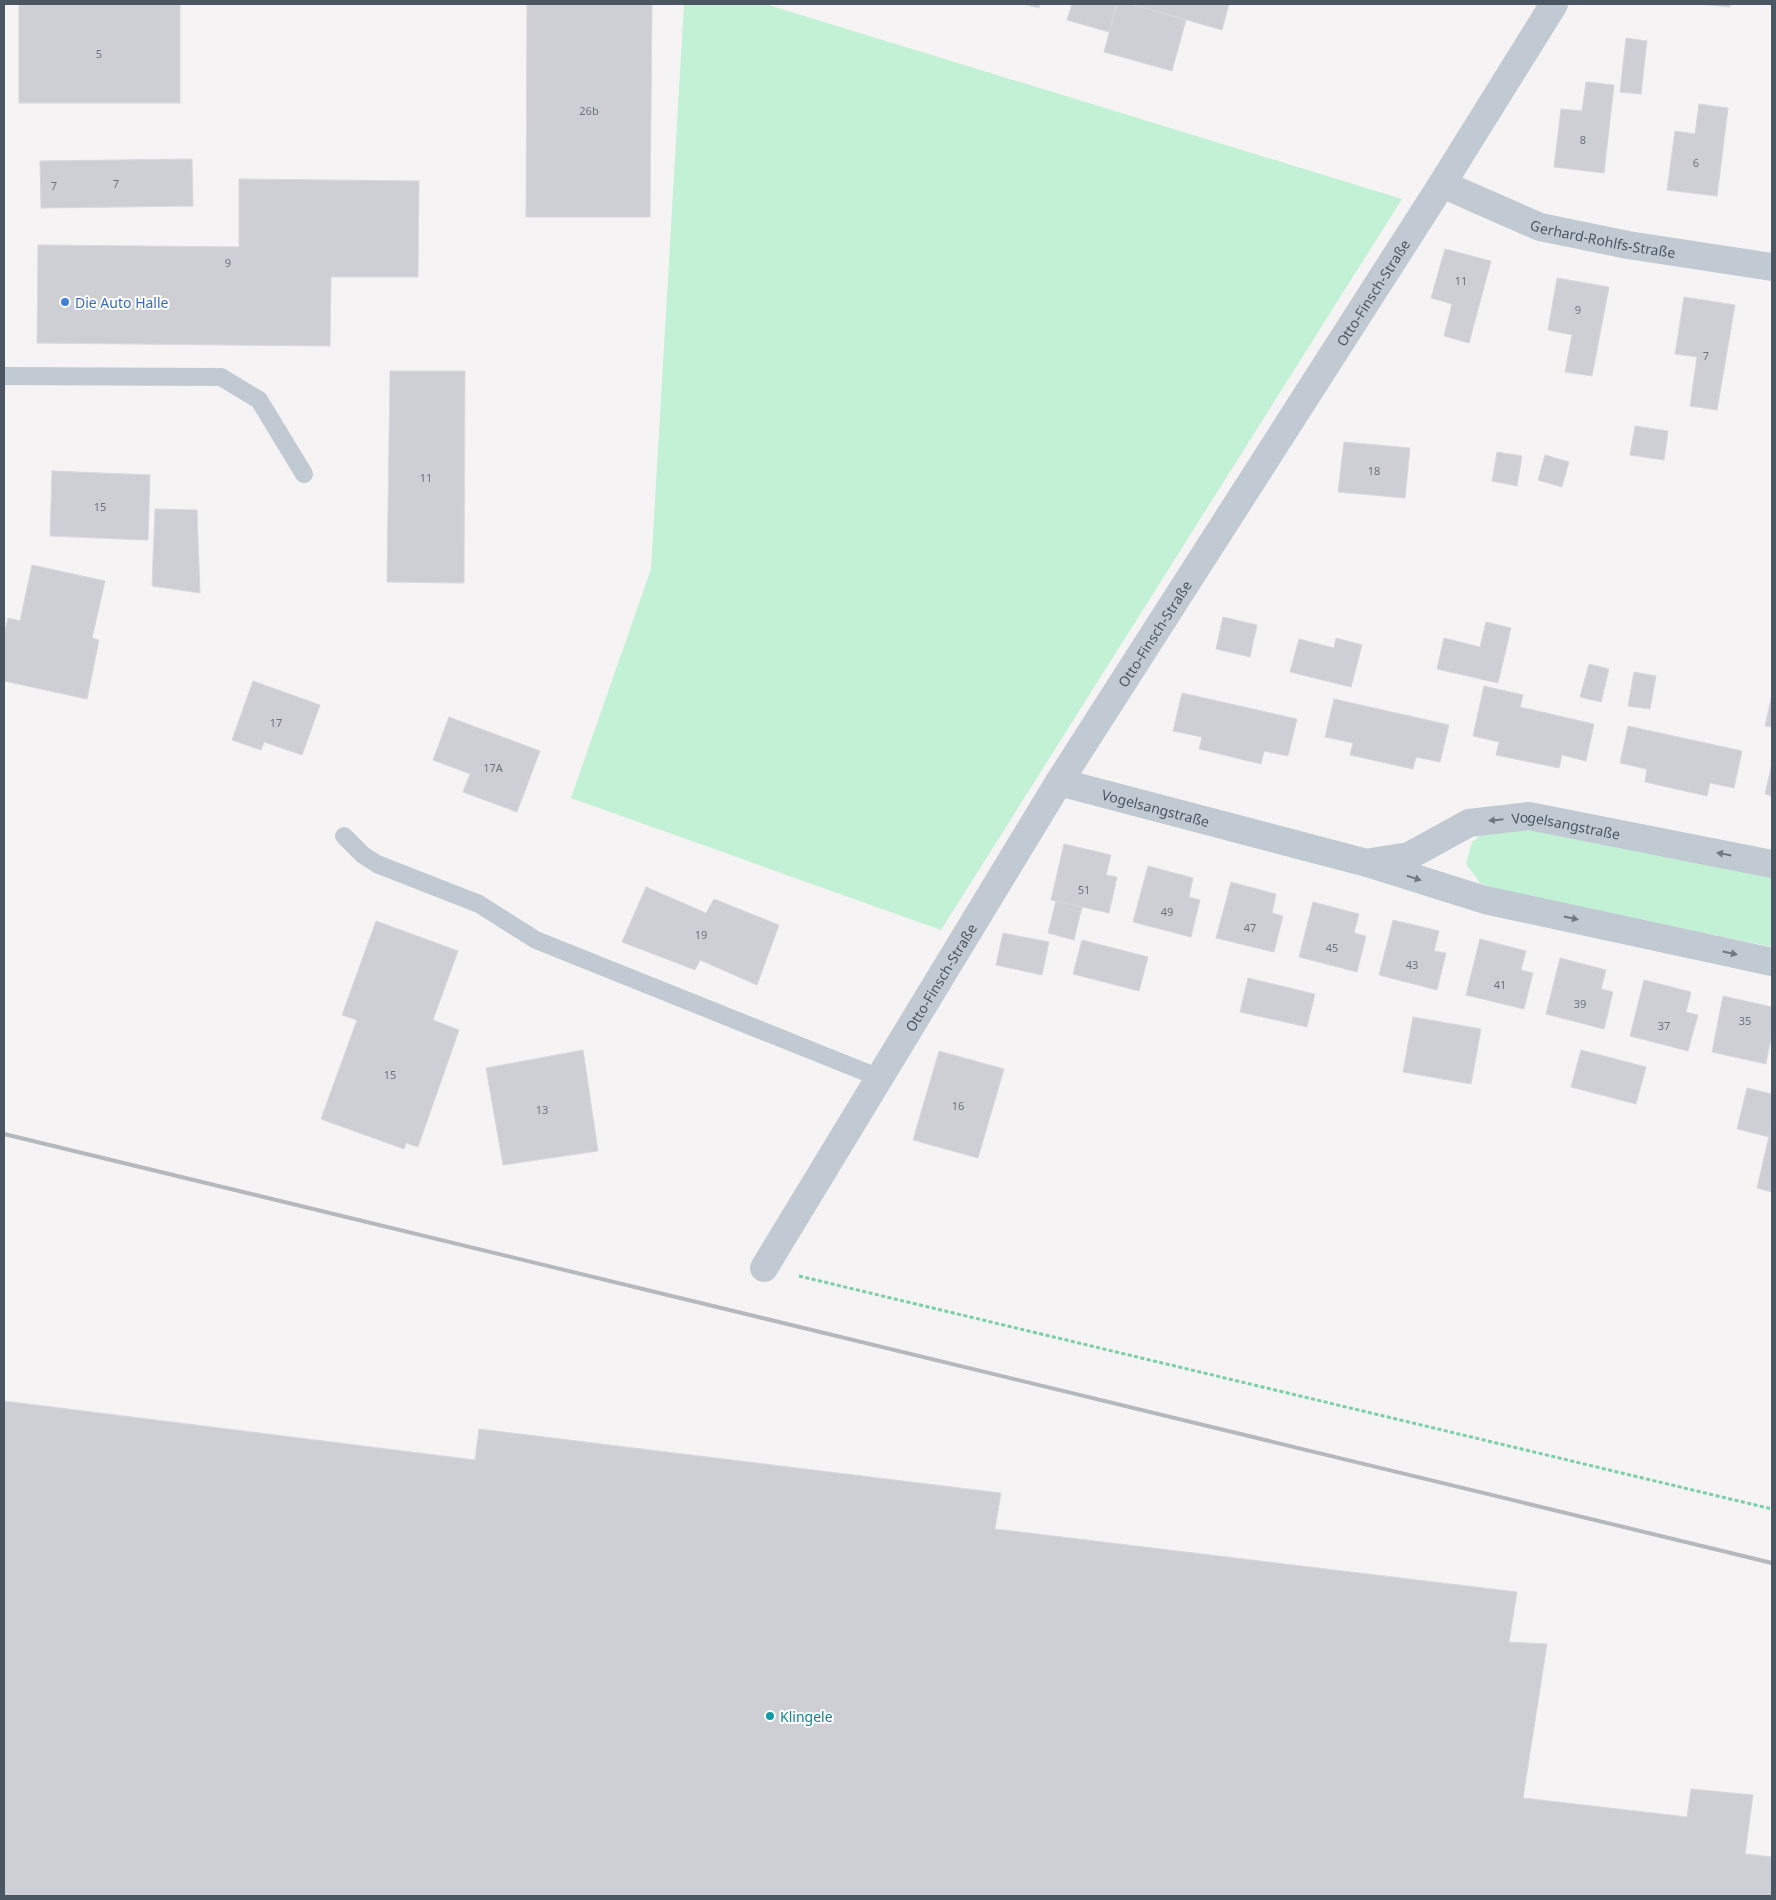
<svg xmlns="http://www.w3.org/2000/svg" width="1776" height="1900" font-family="'Noto Sans',sans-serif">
<rect width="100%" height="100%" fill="#f5f3f3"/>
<g fill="#c3f1d5">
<path d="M684,4H765L1402,199L941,930L571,798L651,569Z"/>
<path d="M1489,829L1549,831L1772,876V947L1497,890L1480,883L1466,864L1472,842Z"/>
</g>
<g fill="#cdcfd5" stroke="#d7d9de">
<rect x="19" y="4" width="161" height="99"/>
<path d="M527,4H652L650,217H526Z"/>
<path d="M1023,4H1040L1039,8Z"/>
<path d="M1072,4H1117L1109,32L1067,20Z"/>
<path d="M1117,4H1131L1186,20L1172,71L1104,52Z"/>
<path d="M1131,4H1229L1222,30Z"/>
<path d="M1698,4H1730V7Z"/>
<path d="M1626,38L1647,41L1641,94L1620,92Z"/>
<path d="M1586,82L1614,85L1604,173L1554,167L1561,109L1582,111Z"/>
<path d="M1699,104L1728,108L1717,196L1667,190L1675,131L1695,134Z"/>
<path d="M192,159L193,206L41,208L40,161Z"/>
<path d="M239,179L419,181L418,277H331L330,346L37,343L38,245L239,247Z"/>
<path d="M1445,249L1491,261L1469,343L1444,336L1452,304L1431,298Z"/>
<path d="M1557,278L1609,287L1592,376L1565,372L1572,335L1548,330Z"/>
<path d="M1684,297L1735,305L1717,410L1690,406L1697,357L1675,354Z"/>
<path d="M390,371H465L464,583L387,582Z"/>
<path d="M1635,426L1668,431L1664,460L1630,455Z"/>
<path d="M1344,442L1410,448L1405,498L1338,492Z"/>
<path d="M1497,452L1522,456L1517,486L1492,481Z"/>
<path d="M1545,455L1569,462L1562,487L1538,480Z"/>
<path d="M52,471L150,475L148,540L50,536Z"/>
<path d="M155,509L197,510L200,593L152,586Z"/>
<path d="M32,565L105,581L92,638L99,640L87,699L4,681V636L8,618L20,621Z"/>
<path d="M1223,617L1257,625L1250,657L1216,649Z"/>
<path d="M1486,622L1511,628L1498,683L1437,669L1444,638L1480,647Z"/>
<path d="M1336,638L1362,645L1351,687L1290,672L1299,639L1334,648Z"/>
<path d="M1589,664L1609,669L1601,702L1580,697Z"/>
<path d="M1634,672L1656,676L1650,709L1628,706Z"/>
<path d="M253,681L320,705L302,755L264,742L261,750L232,740Z"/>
<path d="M1484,686L1523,695L1520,707L1594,724L1586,761L1562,755L1559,768L1496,755L1499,742L1473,736Z"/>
<path d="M1182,693L1297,719L1288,756L1264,751L1261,764L1199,749L1202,737L1173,731Z"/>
<path d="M1772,694V727L1765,726Z"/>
<path d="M1334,699L1449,725L1440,762L1416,757L1413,769L1350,755L1353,743L1325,737Z"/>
<path d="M449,717L540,751L517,812L463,792L470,774L433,760Z"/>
<path d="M1628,726L1742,751L1734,788L1710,783L1707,796L1645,782L1647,769L1620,763Z"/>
<path d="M1772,763V796L1765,794Z"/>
<path d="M1064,844L1111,855L1106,875L1117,877L1109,913L1051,900Z"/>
<path d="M1148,866L1193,878L1189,897L1200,900L1191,937L1133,922Z"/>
<path d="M1231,882L1276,894L1272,913L1283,916L1274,952L1216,938Z"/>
<path d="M646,887L706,913L714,899L779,925L757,985L700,960L695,970L622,942Z"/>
<path d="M1056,901L1082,907L1074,940L1048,933Z"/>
<path d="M1313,902L1359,914L1354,933L1366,936L1357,972L1299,957Z"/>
<path d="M1393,920L1439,931L1434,951L1446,953L1437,990L1379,975Z"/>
<path d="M376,921L458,951L433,1020L459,1030L418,1147L406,1143L404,1149L321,1119L357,1020L342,1015Z"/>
<path d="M1003,933L1049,942L1042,975L996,965Z"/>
<path d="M1480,939L1526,951L1521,970L1533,973L1524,1009L1466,995Z"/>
<path d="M1082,940L1148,957L1139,991L1073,974Z"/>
<path d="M1560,958L1606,970L1601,989L1613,992L1604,1029L1546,1014Z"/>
<path d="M1248,978L1315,994L1307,1027L1240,1012Z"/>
<path d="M1644,980L1691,992L1686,1012L1698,1015L1688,1051L1630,1036Z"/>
<path d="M1723,996L1772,1007V1033L1766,1064L1712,1052Z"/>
<path d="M1413,1017L1481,1029L1471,1084L1403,1072Z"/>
<path d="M583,1050L598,1151L503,1165L486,1068Z"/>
<path d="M1581,1050L1646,1067L1636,1104L1571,1087Z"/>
<path d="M939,1051L1004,1069L978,1158L913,1140Z"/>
<path d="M1747,1088L1772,1094V1123L1769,1137L1737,1129Z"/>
<path d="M1772,1123V1192L1757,1188Z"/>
<path d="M4,1401L475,1460L479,1429L1001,1493L995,1529L1517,1592L1509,1642L1547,1644L1523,1798L1687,1817L1691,1789L1753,1795L1745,1854L1772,1857V1896H4Z"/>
</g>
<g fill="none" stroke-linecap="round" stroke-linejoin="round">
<path stroke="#7ad0a6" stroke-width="3" stroke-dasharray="4 2.5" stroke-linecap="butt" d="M799,1276L1772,1509"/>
<g stroke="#c1cad2" stroke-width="18">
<path d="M4,376L221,377L259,400L304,474"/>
<path d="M344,836L363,855L377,864L479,904L536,940L880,1078"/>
</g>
<g stroke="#c1cad2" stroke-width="28">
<path id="s1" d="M1442,184L1540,227L1628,245L1772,267"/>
<path id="s2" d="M1059,782L1367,863L1485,900L1772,962"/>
<path id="s3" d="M1371,862L1409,856L1469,823L1529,816L1772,864"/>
<path id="s4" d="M764,1268L1059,782L1442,184L1554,4"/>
</g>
<path stroke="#b5b8bd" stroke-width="4" d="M4,1134L1772,1563"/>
</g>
<defs><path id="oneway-solid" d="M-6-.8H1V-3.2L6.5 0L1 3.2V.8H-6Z" transform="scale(1.25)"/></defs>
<g fill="#6e7983">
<use href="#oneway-solid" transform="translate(1496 820) rotate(174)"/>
<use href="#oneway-solid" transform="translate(1724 854) rotate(-169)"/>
<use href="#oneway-solid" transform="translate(1414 878) rotate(17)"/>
<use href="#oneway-solid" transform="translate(1571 918) rotate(12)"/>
<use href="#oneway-solid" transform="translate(1730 953) rotate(12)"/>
</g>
<circle fill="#3f7fe0" stroke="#fff" stroke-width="2" cx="65" cy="302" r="5"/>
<circle fill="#0f9aa8" stroke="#fff" stroke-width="2" cx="770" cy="1716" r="5"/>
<g text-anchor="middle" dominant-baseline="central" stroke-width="4" stroke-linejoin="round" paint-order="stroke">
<g font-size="11" fill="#6b747e">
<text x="99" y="53">5</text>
<text x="589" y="110">26b</text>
<text x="1583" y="139">8</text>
<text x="1696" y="162">6</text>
<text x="116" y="183">7</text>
<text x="54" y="185">7</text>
<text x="228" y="262">9</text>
<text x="1461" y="280">11</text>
<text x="1578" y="309">9</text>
<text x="1706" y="355">7</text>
<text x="1374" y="470">18</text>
<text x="426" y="477">11</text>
<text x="100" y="506">15</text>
<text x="276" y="722">17</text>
<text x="493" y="767">17A</text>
<text x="1084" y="889">51</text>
<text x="1167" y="911">49</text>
<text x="1250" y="927">47</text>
<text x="701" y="934">19</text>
<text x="1332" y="947">45</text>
<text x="1412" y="964">43</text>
<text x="1500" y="984">41</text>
<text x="1580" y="1003">39</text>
<text x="1745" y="1020">35</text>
<text x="1664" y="1025">37</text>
<text x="390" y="1074">15</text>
<text x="958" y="1105">16</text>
<text x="542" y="1109">13</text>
</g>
<g font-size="14" fill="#4a5661" stroke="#fff">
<text stroke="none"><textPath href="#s1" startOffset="171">Gerhard-Rohlfs-Straße</textPath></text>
<text stroke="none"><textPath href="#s4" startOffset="1150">Otto-Finsch-Straße</textPath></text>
<text stroke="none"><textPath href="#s4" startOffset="745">Otto-Finsch-Straße</textPath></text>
<text stroke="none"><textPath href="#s2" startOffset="100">Vogelsangstraße</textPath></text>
<text stroke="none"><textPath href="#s3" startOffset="205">Vogelsangstraße</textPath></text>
<text stroke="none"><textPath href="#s4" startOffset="340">Otto-Finsch-Straße</textPath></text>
</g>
<g font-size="14" fill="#366cbe" stroke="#fff" text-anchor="start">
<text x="75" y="302">Die Auto Halle</text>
</g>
<g font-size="14" fill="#0d838f" stroke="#fff" text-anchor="start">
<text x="780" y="1716">Klingele</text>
</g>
</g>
<rect width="1776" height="1900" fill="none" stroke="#4a5661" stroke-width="10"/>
</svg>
